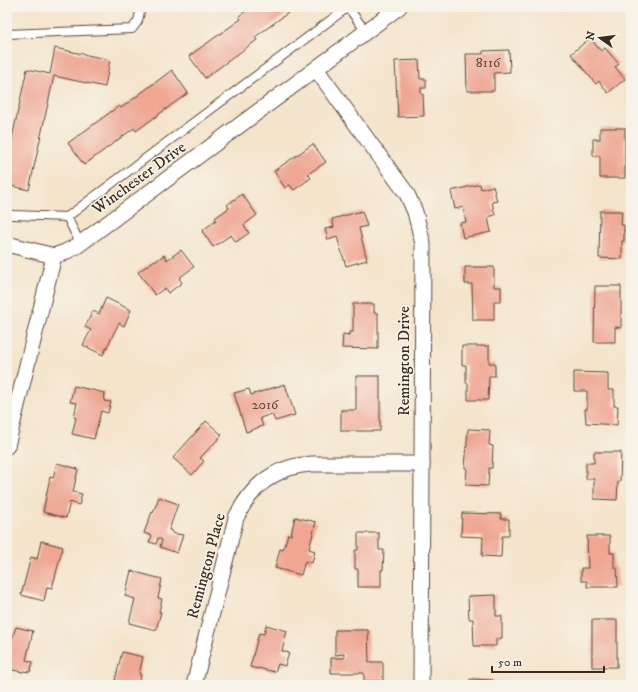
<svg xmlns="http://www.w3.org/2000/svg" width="638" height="692" font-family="'IM FELL DW Pica',serif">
<rect width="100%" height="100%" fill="#f7f3e8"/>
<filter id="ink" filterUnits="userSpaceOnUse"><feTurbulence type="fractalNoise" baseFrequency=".025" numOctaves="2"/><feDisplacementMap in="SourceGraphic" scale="8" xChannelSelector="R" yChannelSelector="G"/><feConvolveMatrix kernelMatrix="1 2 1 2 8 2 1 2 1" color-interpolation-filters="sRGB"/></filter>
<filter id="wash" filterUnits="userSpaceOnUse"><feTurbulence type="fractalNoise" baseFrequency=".012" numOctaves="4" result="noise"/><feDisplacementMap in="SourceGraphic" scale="16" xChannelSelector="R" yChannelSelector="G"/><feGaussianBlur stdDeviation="0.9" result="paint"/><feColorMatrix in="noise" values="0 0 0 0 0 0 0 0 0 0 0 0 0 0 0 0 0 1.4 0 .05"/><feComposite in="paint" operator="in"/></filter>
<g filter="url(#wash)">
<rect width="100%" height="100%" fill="#f4e4cc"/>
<g id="blocks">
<g fill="#efa794">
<path d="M252,7H296L255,37L257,40L205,78L189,56L241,19L239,16Z"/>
<path d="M590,38L601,51L605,48L619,64L615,67L625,79L608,93L599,81L596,84L571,54Z"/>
<path d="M55,48L110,60L105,87L54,76L29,190L7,185V161L27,69L50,74Z"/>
<path d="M509,50L510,72L494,73V91H467L466,54H483V51Z"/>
<path d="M419,60L420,79H426V88H421V94H423L424,116L398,117L395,61Z"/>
<path d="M172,70L188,93L136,131L134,128L84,165L68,143L119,106L121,108Z"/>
<path d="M600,128H625V178H600V156H593V139H600Z"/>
<path d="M313,144L326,162L308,174L311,178L294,190L290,185L285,188L274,171Z"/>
<path d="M480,184L481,189L493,186L497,201L492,202L495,215L488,217L491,232L463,238L460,223L466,222L463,207L455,209L451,191Z"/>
<path d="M242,194L257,215L244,225L249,233L236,242L231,235L213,247L202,231L216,220L215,218L229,208L227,205Z"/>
<path d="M362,211L367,226L359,228L367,260L346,266L337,237L328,240L325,229L334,227L332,219Z"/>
<path d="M600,211H622L621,225H624V241H622V259L599,258Z"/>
<path d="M181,250L194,267L179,278L182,283L168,293L165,288L155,295L138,272L155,260L156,261L164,255L167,260Z"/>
<path d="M465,267H494V287H501V301H494V320H473L472,284H465Z"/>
<path d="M595,286H621V328L615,327V342H594Z"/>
<path d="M106,298L131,310L124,326L119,323L103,355L83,345L91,330L85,327L93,311L99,314Z"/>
<path d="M353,304H374V313H378V349L342,348L343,334L349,335V332H353Z"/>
<path d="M462,346H489V363H495V376H489L488,400H468V383H466V365H462Z"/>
<path d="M574,372L608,373V390H614V406H618L617,425L586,423L585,409H587V391H574Z"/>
<path d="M356,376H380V431H341V410H356Z"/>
<path d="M285,384L295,415L275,421L272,414L260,418L263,426L246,432L234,393L249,389L251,395Z"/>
<path d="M74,386L105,393L104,401L111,402L108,413L101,411L94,439L72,434L76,418L74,417L77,403L70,402Z"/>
<path d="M206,421L222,435L200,458L204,461L192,475L173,458Z"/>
<path d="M468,429L490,430L489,445L493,446L492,468H489L488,486L466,485L467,468H465Z"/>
<path d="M594,452H621L620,482H618L617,500L594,499V479H586V463H594Z"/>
<path d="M57,463L78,469L73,492L82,494L79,505L70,502L66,518L43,512L50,477L53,478Z"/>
<path d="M159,497L178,504L169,530L172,531V533L183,535L177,553L160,547L162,540L158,538L156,544L149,542L152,536L144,533L152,512L153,513Z"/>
<path d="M462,513L501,514V519H509V536H502L501,557L482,556L483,537L461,536Z"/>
<path d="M295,517L316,522L309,549L315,551L312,563L305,561L301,575L275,568L280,549L283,550L288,534L291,535Z"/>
<path d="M358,533H379V550H384L383,570H381V587H358V569H355V550H358Z"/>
<path d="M587,536H610V553H614V568L617,567L618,587H587V581H581V568H588Z"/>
<path d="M41,541L63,547L52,588L47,587L44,601L21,595L31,557L37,559Z"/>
<path d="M131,571L162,579L158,598L162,599L159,612H161L156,630L129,623L135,599L125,596Z"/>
<path d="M496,595V616H502V638L496,639V646H474L473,619H469L468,596Z"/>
<rect x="592" y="620" width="25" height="47"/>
<path d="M266,625L287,631L282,651L289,653L285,666L278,664L275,672L258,668V669L250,667L259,633L264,634Z"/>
<path d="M16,627L33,631L26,660L33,662L30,672L23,671V672L7,669V654Z"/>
<path d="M335,630H368L369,662H383V681H364V673H331V658H344V654L335,655Z"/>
<path d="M122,652L143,657L139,674L141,675L138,685H114Z"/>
<path d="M470,679L493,680V685H470Z"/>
</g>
</g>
</g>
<g filter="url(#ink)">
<use href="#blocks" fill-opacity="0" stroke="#574638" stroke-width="1"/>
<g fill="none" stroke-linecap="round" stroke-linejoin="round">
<g stroke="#574638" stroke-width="10">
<g id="service">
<path d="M348,7L366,32"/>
<path d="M7,34L132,29L138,21L141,7"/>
<path d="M7,214L13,215L67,217L348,7"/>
<path d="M67,217L80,243"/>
</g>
</g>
<g stroke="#574638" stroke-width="17">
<g id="minor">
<path d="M316,69L407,194L415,212L423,244L421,685"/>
<path d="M7,244L54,256"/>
<path d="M7,446L54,256L65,252L77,246L399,7"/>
<path d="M194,685L236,518C251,486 275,466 312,464H422"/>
</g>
</g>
<use href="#service" stroke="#fff" stroke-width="8"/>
<use href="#minor" stroke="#fff" stroke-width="15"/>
</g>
</g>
<g text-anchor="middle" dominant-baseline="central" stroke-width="3" stroke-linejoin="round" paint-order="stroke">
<g font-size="14" fill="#68493c">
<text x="488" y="63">8116</text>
<text x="265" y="405">2016</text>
</g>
<g font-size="16" fill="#3b2a1e" stroke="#f7f3e8">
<text transform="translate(139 178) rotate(-36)">Winchester Drive</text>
<text transform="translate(404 361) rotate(-90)">Remington Drive</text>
<text transform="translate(206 566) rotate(-75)">Remington Place</text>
</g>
</g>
<rect width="638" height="692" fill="none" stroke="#f7f3e8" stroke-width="24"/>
<g transform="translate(600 38) rotate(284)" stroke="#f7f3e8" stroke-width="3" paint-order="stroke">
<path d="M0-3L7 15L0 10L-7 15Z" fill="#3b2a1e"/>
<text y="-6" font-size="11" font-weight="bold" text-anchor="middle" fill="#3b2a1e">N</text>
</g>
<path d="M492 666v6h112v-6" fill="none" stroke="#3b2a1e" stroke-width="2"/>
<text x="498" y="666" font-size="12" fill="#3b2a1e" stroke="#f7f3e8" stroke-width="3" paint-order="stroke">50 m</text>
</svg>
